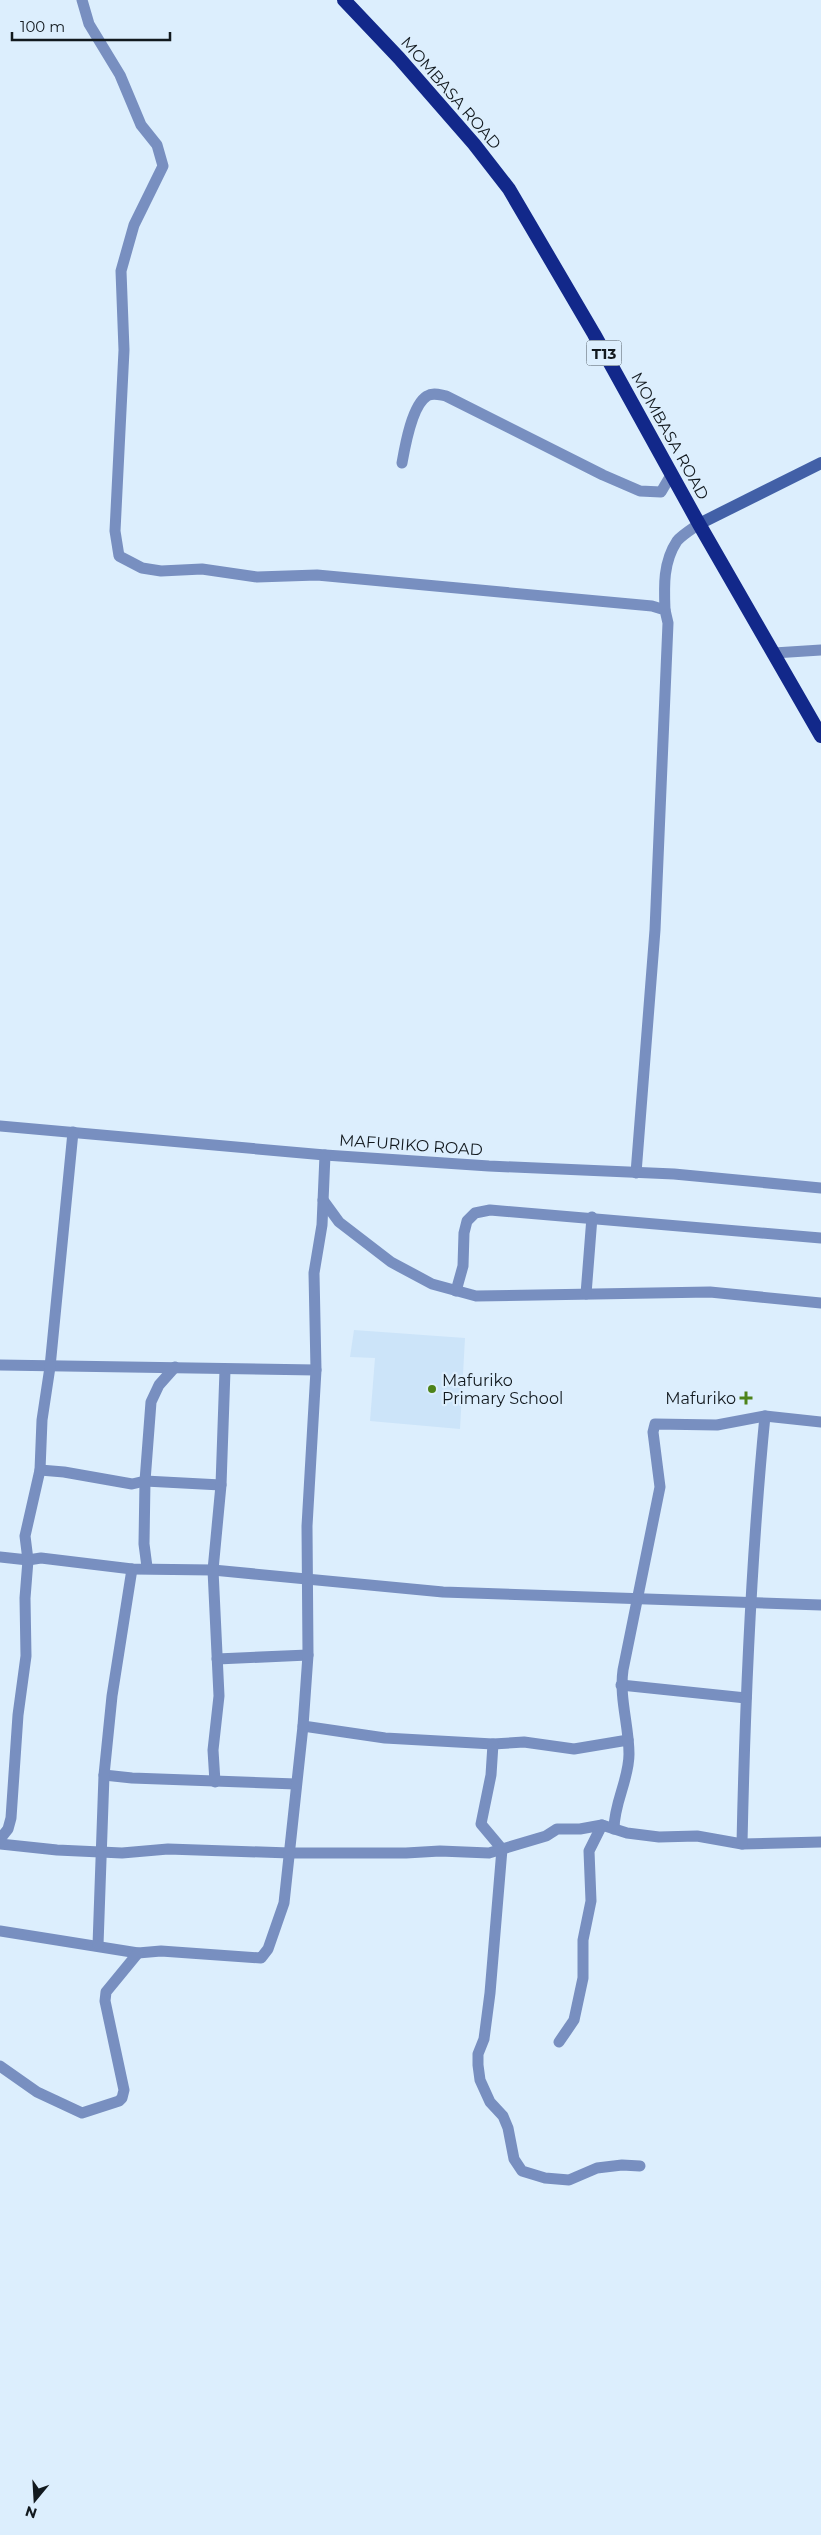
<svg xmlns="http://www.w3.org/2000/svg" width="821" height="2535" font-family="Montserrat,sans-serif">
<rect width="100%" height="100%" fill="#dceefd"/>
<path fill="#cce4f9" d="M354,1330L465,1338L460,1429L370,1421L375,1358L350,1357Z"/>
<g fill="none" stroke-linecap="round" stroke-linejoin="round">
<g stroke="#788fc0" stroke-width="11">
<path d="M82,0L89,24L120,75L141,125L157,145L163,166L134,225L121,271L124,350L115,531L119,556L142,568L161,571L202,569L257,577L317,575L652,606L665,610L668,623L655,930L636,1173"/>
<path d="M402,463C405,446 412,405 427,396C433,392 440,395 446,396L603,475L640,491L661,492L671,475"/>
<path d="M665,610C664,586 663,562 677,541C682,535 692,529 699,524"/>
<path d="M774,653L821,650"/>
<path d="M0,1126L325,1155L489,1166L674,1174L821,1188"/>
<path d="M323,1200L339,1222L391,1262L432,1284L476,1296L710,1292L821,1303"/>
<path d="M456,1291L463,1266L464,1233L467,1221L475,1213L490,1210L821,1238"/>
<path d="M586,1294L592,1217"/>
<path d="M0,1365L316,1370"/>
<path d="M40,1470L64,1472L132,1484L145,1481L221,1485"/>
<path d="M0,1557L28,1560L41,1558L132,1569L213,1570L443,1592L821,1605"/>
<path d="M147,1567L144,1544L145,1481L151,1402L159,1385L175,1367"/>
<path d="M217,1659L308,1655"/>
<path d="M621,1685L746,1698"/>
<path d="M303,1726L385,1738L493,1744L524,1742L574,1749L628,1740"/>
<path d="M493,1744L491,1775L481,1824L502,1849L490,1993L484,2039L478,2054V2065L480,2080L490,2102L503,2116L508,2128L514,2159L522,2171L545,2178L569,2180L597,2168L622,2165L640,2166"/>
<path d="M104,1775L132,1778L296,1784"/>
<path d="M215,1782L213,1750L219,1696L213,1570L221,1485L225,1370"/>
<path d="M614,1829C614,1802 629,1780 629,1754C629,1726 619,1698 623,1670L660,1487L653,1432L655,1424L717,1425L765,1416L821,1422"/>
<path d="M0,1839L8,1829L11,1818L18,1715L26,1656L25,1598L28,1560L25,1536L40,1470L42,1420L50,1367L73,1132"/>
<path d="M0,1844L57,1850L122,1853L168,1849L290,1853H406L440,1851L489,1853L546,1836L557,1829H580L602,1825L627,1833L659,1837L697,1836L742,1844L821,1842"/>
<path d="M742,1844C745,1701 751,1558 765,1416"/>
<path d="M0,1931L138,1953L161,1951L261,1958L268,1949L284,1903L303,1726L308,1655L307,1526L316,1370L314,1273L322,1225L325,1155"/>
<path d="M98,1945L104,1775L112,1696L132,1569"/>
<path d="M559,2042L574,2020L583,1978V1940L591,1901L589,1851L602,1825"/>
<path d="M0,2066L37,2092L82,2113L119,2101L122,2098L124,2090L105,2001L106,1992L138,1953"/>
</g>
<path stroke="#4260a7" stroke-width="12" d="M699,524L821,463"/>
<path stroke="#12288a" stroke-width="14" d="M344,0L399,58L474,144L509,189L594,334L699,524L821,736"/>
</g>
<g fill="#4d8319" stroke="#dceefd" stroke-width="2">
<circle cx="432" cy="1389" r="5"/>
<path d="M743.5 1390.5h5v5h5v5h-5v5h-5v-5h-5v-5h5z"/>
</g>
<g text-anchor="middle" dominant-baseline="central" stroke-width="4.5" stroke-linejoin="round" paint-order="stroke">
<rect fill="#dceefd" stroke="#4f5961" stroke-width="1" x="586.5" y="340.5" width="35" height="25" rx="4"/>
<g font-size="15" font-weight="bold" fill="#12191e">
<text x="604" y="353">T13</text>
</g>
<g font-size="16" fill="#12191e" stroke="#dceefd">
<text transform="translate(451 93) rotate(49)">MOMBASA ROAD</text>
<text transform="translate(670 436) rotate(61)">MOMBASA ROAD</text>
<text transform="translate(411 1145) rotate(4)">MAFURIKO ROAD</text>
</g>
<g font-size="16" fill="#12191e" stroke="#dceefd" text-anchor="start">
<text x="442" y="1380">Mafuriko<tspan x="442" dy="18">Primary School</tspan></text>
<text x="736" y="1398" text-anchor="end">Mafuriko</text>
</g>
</g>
<g transform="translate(35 2500) rotate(198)" stroke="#dceefd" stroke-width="4" paint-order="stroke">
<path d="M0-4L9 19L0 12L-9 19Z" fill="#12191e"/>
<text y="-8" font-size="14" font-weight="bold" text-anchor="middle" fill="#12191e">N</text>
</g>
<path d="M12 32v8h158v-8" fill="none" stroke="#12191e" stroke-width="2.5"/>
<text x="20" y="32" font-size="15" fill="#12191e" stroke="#dceefd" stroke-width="4" paint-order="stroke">100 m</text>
</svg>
